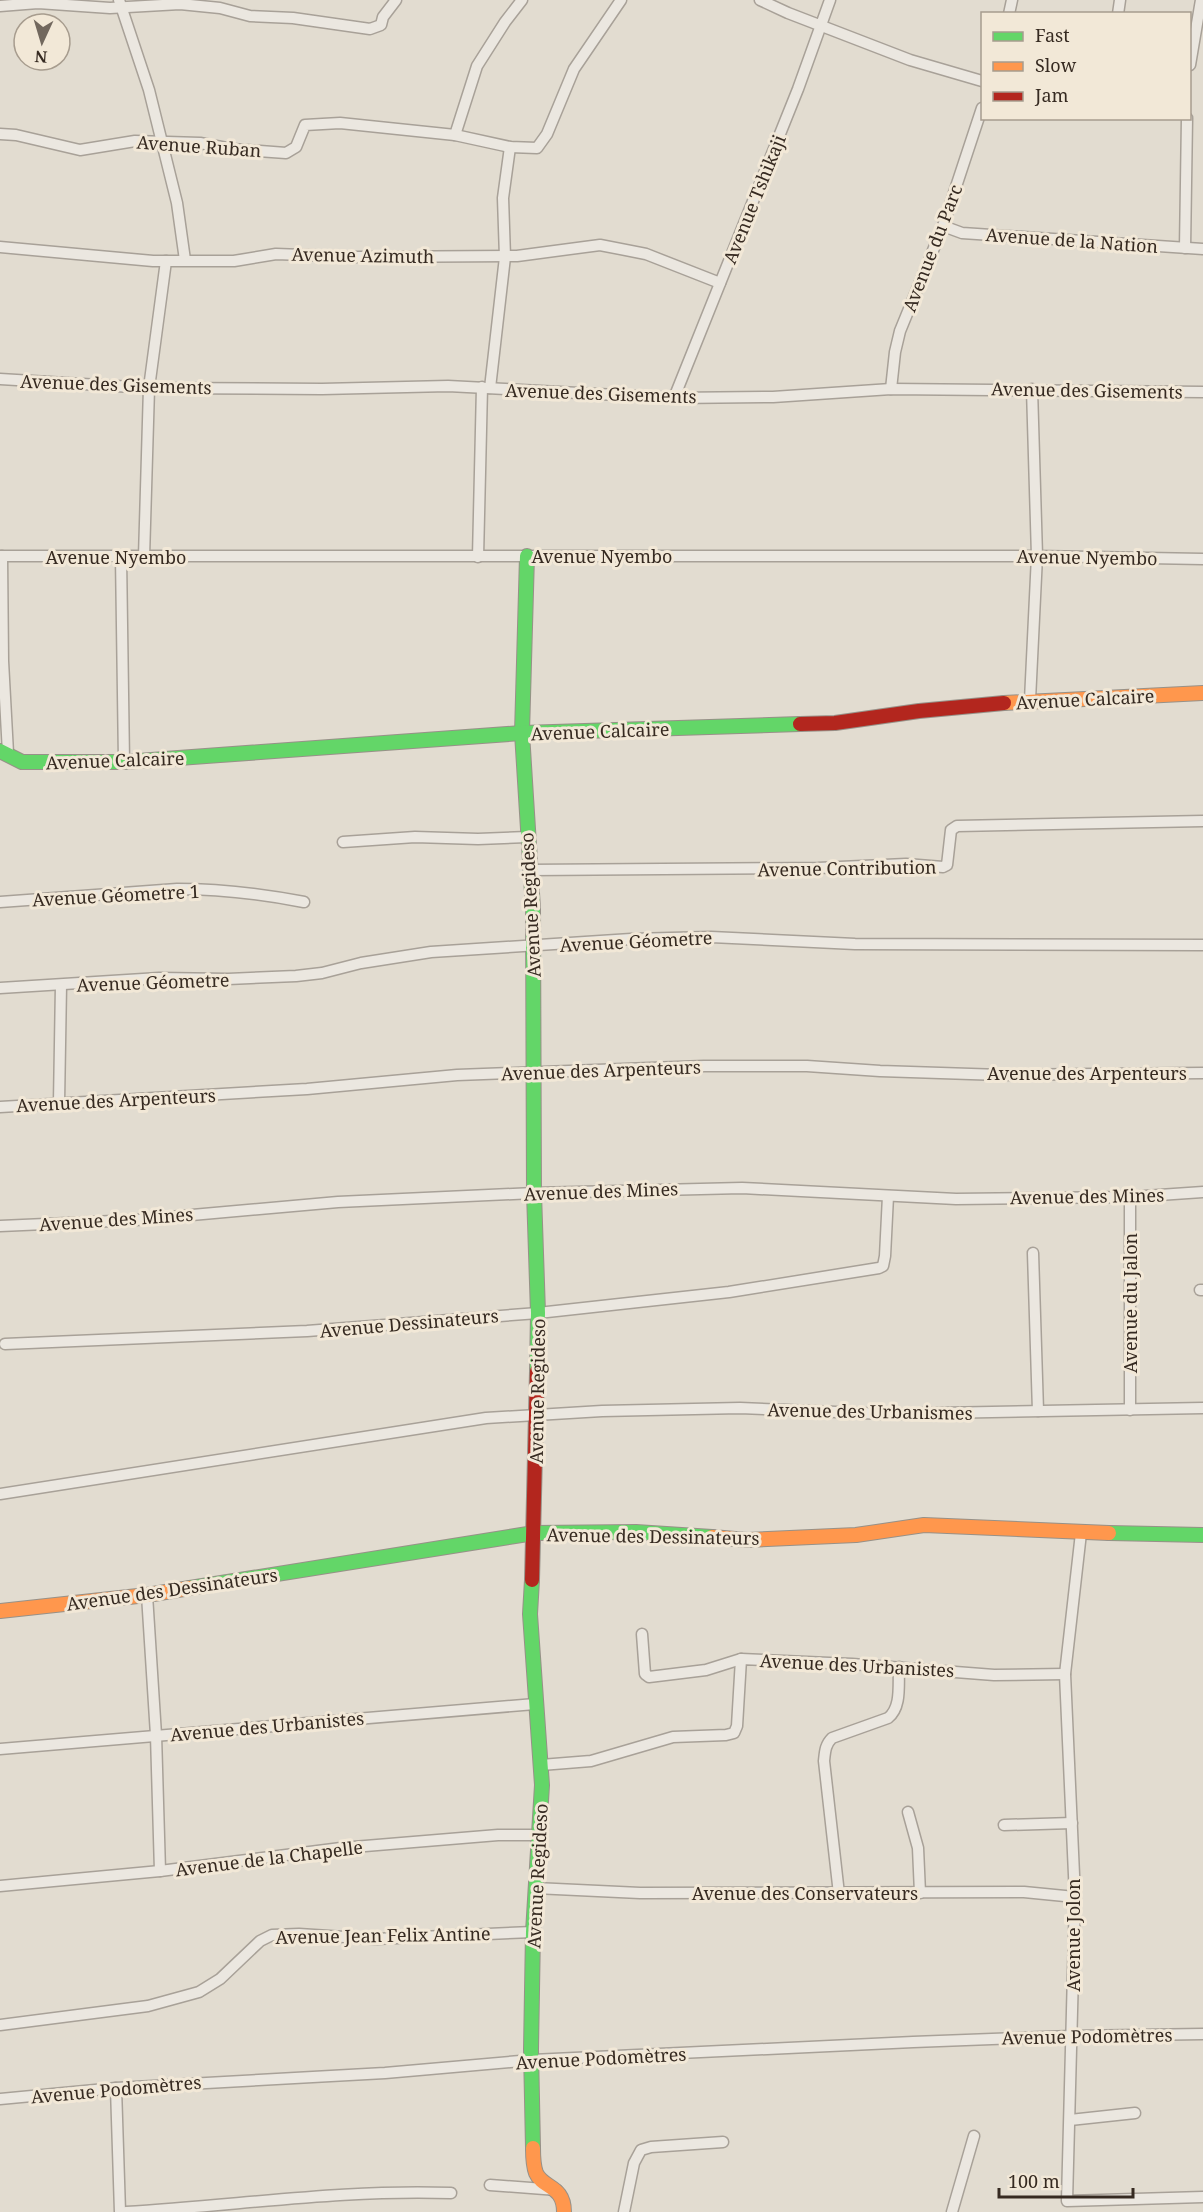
<svg xmlns="http://www.w3.org/2000/svg" width="1203" height="2212" font-family="'Noto Serif',serif">
<rect width="100%" height="100%" fill="#e2dcd0"/>
<g fill="none" stroke-linecap="round" stroke-linejoin="round">
<g stroke="#a8a198" stroke-width="13">
<g id="street">
<path d="M119,0L149,90L177,203L185,260"/>
<path d="M760,0L788,13L910,60L982,81"/>
<path d="M0,6L38,3L110,8L180,4L220,8L250,16L293,18L370,29L381,25L383,17L396,0"/>
<path d="M1009,14L1012,0"/>
<path d="M1118,14L1120,0"/>
<path d="M1190,65L1201,0"/>
<path d="M0,134L16,135L80,150L135,141L200,143L232,149L286,153L296,147L305,125L340,123L455,135L510,147L537,148L547,134L574,69L621,0"/>
<path d="M455,135L477,66L505,22L522,0"/>
<path d="M943,226L962,233L1203,249"/>
<path d="M0,247L153,261H234L276,254L357,257L517,256L600,245L646,254L720,283"/>
<path d="M1185,248L1187,118"/>
<path d="M0,379L149,388L322,389L448,386L674,398L773,397L891,389L1203,392"/>
<path d="M490,388L505,257L503,198L510,147"/>
<path d="M891,389L895,352L900,331L943,226L982,108"/>
<path d="M674,398L798,89L830,0"/>
<path d="M0,556H1037L1203,559"/>
<path d="M2,556L3,661L8,753"/>
<path d="M121,557L124,762"/>
<path d="M144,557L149,388L166,261"/>
<path d="M478,557L482,387"/>
<path d="M1030,700L1037,556L1032,389"/>
<path d="M343,842L415,837L478,839L527,837"/>
<path d="M529,870L818,868L906,864L943,867L947,865L951,830L957,826L1203,821"/>
<path d="M0,902L177,889C220,889 262,894 304,902"/>
<path d="M0,988L159,978L228,979L296,976L322,973L361,963L431,952L631,939L711,937L855,944L1203,945"/>
<path d="M59,1103L61,985"/>
<path d="M0,1107L307,1089L457,1075L704,1066H807L880,1071L1001,1075L1203,1073"/>
<path d="M0,1226L136,1220L338,1202L534,1193L742,1188L956,1199L1130,1197L1203,1192"/>
<path d="M1033,1253L1038,1411"/>
<path d="M1200,1290H1203"/>
<path d="M5,1344L307,1331L538,1313L729,1292L879,1268L883,1266L885,1256L888,1196"/>
<path d="M1130,1410V1197"/>
<path d="M0,1494L486,1418L602,1411L740,1408L886,1414L1203,1408"/>
<path d="M1081,1533L1065,1674L1075,1897L1067,2201L1203,2197"/>
<path d="M147,1595L156,1735L160,1871"/>
<path d="M642,1634L645,1674L649,1677L706,1670L741,1659"/>
<path d="M0,1749L535,1704"/>
<path d="M541,1765L591,1761L673,1737L726,1735L734,1733L737,1726L741,1659L852,1664L994,1675L1065,1674"/>
<path d="M908,1812L918,1848L920,1893"/>
<path d="M1004,1825L1072,1823"/>
<path d="M0,1886L160,1871L341,1848L498,1835H539"/>
<path d="M535,1888L640,1893L1024,1892L1075,1897"/>
<path d="M839,1894L824,1761C825,1752 825,1745 832,1738L888,1718C902,1707 898,1684 899,1667"/>
<path d="M0,2025L148,2006L199,1992L220,1979L260,1941L272,1935L299,1934L375,1939L533,1932"/>
<path d="M116,2088L120,2212"/>
<path d="M0,2099L116,2088L385,2073L532,2060L913,2042L1072,2036L1203,2034"/>
<path d="M1070,2120L1135,2113"/>
<path d="M490,2185L557,2190"/>
<path d="M126,2212C234,2206 342,2189 451,2193"/>
<path d="M624,2212L634,2163L641,2150L651,2147L723,2142"/>
<path d="M952,2212L974,2136"/>
</g>
</g>
<g stroke="#979188" stroke-width="16">
<g id="fast">
<path d="M527,556L522,733L533,909L534,1193L538,1313L537,1371"/>
<path d="M0,751L22,762H124L522,733L800,724"/>
<path d="M1109,1533L1203,1535"/>
<path d="M532,1580L530,1614L542,1785L533,1932L531,2050L533,2148"/>
<path d="M190,1588L534,1533L636,1532L712,1537"/>
</g>
</g>
<g stroke="#979188" stroke-width="16">
<g id="slow">
<path d="M1004,703L1203,693"/>
<path d="M712,1537L747,1540L856,1535L924,1525L1109,1533"/>
<path d="M0,1611L147,1595L190,1588"/>
<path d="M533,2148C533,2157 533,2165 536,2173C543,2189 564,2185 564,2212"/>
</g>
</g>
<g stroke="#979188" stroke-width="16">
<g id="jam">
<path d="M800,724L835,723L919,711L1004,703"/>
<path d="M532,1580L537,1371"/>
</g>
</g>
<use href="#street" stroke="#ebe7e0" stroke-width="10"/>
<use href="#fast" stroke="#63d668" stroke-width="14"/>
<use href="#slow" stroke="#ff974d" stroke-width="14"/>
<use href="#jam" stroke="#b3261e" stroke-width="14"/>
</g>
<g text-anchor="middle" dominant-baseline="central" stroke-width="6" stroke-linejoin="round" paint-order="stroke">
<g font-size="18" fill="#362a21" stroke="#f2e8d7">
<text transform="translate(199 146) rotate(4)">Avenue Ruban</text>
<text transform="translate(754 199) rotate(-68)">Avenue Tshikaji</text>
<text transform="translate(1072 240) rotate(4)">Avenue de la Nation</text>
<text transform="translate(932 248) rotate(-69)">Avenue du Parc</text>
<text transform="translate(363 255) rotate(1)">Avenue Azimuth</text>
<text transform="translate(116 384) rotate(2)">Avenue des Gisements</text>
<text transform="translate(1087 390) rotate(1)">Avenue des Gisements</text>
<text transform="translate(601 393) rotate(2)">Avenue des Gisements</text>
<text x="602" y="556">Avenue Nyembo</text>
<text x="116" y="557">Avenue Nyembo</text>
<text transform="translate(1087 557) rotate(1)">Avenue Nyembo</text>
<text transform="translate(1085 699) rotate(-3)">Avenue Calcaire</text>
<text transform="translate(600 731) rotate(-2)">Avenue Calcaire</text>
<text transform="translate(115 760) rotate(-2)">Avenue Calcaire</text>
<text transform="translate(847 868) rotate(-1)">Avenue Contribution</text>
<text transform="translate(116 895) rotate(-3)">Avenue Géometre 1</text>
<text transform="translate(530 905) rotate(-93)">Avenue Regideso</text>
<text transform="translate(636 941) rotate(-3)">Avenue Géometre</text>
<text transform="translate(153 982) rotate(-2)">Avenue Géometre</text>
<text transform="translate(601 1070) rotate(-2)">Avenue des Arpenteurs</text>
<text x="1087" y="1073">Avenue des Arpenteurs</text>
<text transform="translate(116 1100) rotate(-3)">Avenue des Arpenteurs</text>
<text transform="translate(601 1191) rotate(-2)">Avenue des Mines</text>
<text transform="translate(1087 1196) rotate(-1)">Avenue des Mines</text>
<text transform="translate(116 1219) rotate(-4)">Avenue des Mines</text>
<text transform="translate(1130 1303) rotate(-90)">Avenue du Jalon</text>
<text transform="translate(409 1323) rotate(-5)">Avenue Dessinateurs</text>
<text transform="translate(537 1391) rotate(-89)">Avenue Regideso</text>
<text transform="translate(870 1411) rotate(1)">Avenue des Urbanismes</text>
<text transform="translate(653 1536) rotate(1)">Avenue des Dessinateurs</text>
<text transform="translate(172 1589) rotate(-8)">Avenue des Dessinateurs</text>
<text transform="translate(857 1665) rotate(3)">Avenue des Urbanistes</text>
<text transform="translate(267 1726) rotate(-5)">Avenue des Urbanistes</text>
<text transform="translate(269 1858) rotate(-7)">Avenue de la Chapelle</text>
<text transform="translate(537 1876) rotate(-87)">Avenue Regideso</text>
<text x="805" y="1893">Avenue des Conservateurs</text>
<text transform="translate(383 1935) rotate(-1)">Avenue Jean Felix Antine</text>
<text transform="translate(1073 1935) rotate(-90)">Avenue Jolon</text>
<text transform="translate(1087 2036) rotate(-1)">Avenue Podomètres</text>
<text transform="translate(601 2058) rotate(-3)">Avenue Podomètres</text>
<text transform="translate(116 2089) rotate(-5)">Avenue Podomètres</text>
</g>
</g>
<rect x="981" y="12" width="210" height="108" fill="#f2e8d7" stroke="#a79c8e" stroke-width="1.5"/>
<rect x="993" y="32" width="30" height="9" fill="#63d668" stroke="#a79c8e" stroke-width="1.5"/>
<text x="1035" y="42" font-size="18" fill="#362a21">Fast</text>
<rect x="993" y="62" width="30" height="9" fill="#ff974d" stroke="#a79c8e" stroke-width="1.5"/>
<text x="1035" y="72" font-size="18" fill="#362a21">Slow</text>
<rect x="993" y="92" width="30" height="9" fill="#b3261e" stroke="#a79c8e" stroke-width="1.5"/>
<text x="1035" y="102" font-size="18" fill="#362a21">Jam</text>
<g transform="translate(42 42) rotate(184)"><circle r="28" fill="#f2e8d7" stroke="#a79c8e" stroke-width="1.5"/>
<path d="M0-4.5L10 22L0 15L-10 22Z" fill="#72685e"/>
<text y="-9" font-size="16" font-weight="bold" text-anchor="middle" fill="#362a21">N</text>
</g>
<path d="M999 2188v9h134v-9" fill="none" stroke="#362a21" stroke-width="3"/>
<text x="1008" y="2188" font-size="18" fill="#362a21" stroke="#f2e8d7" stroke-width="4.5" paint-order="stroke">100 m</text>
</svg>
